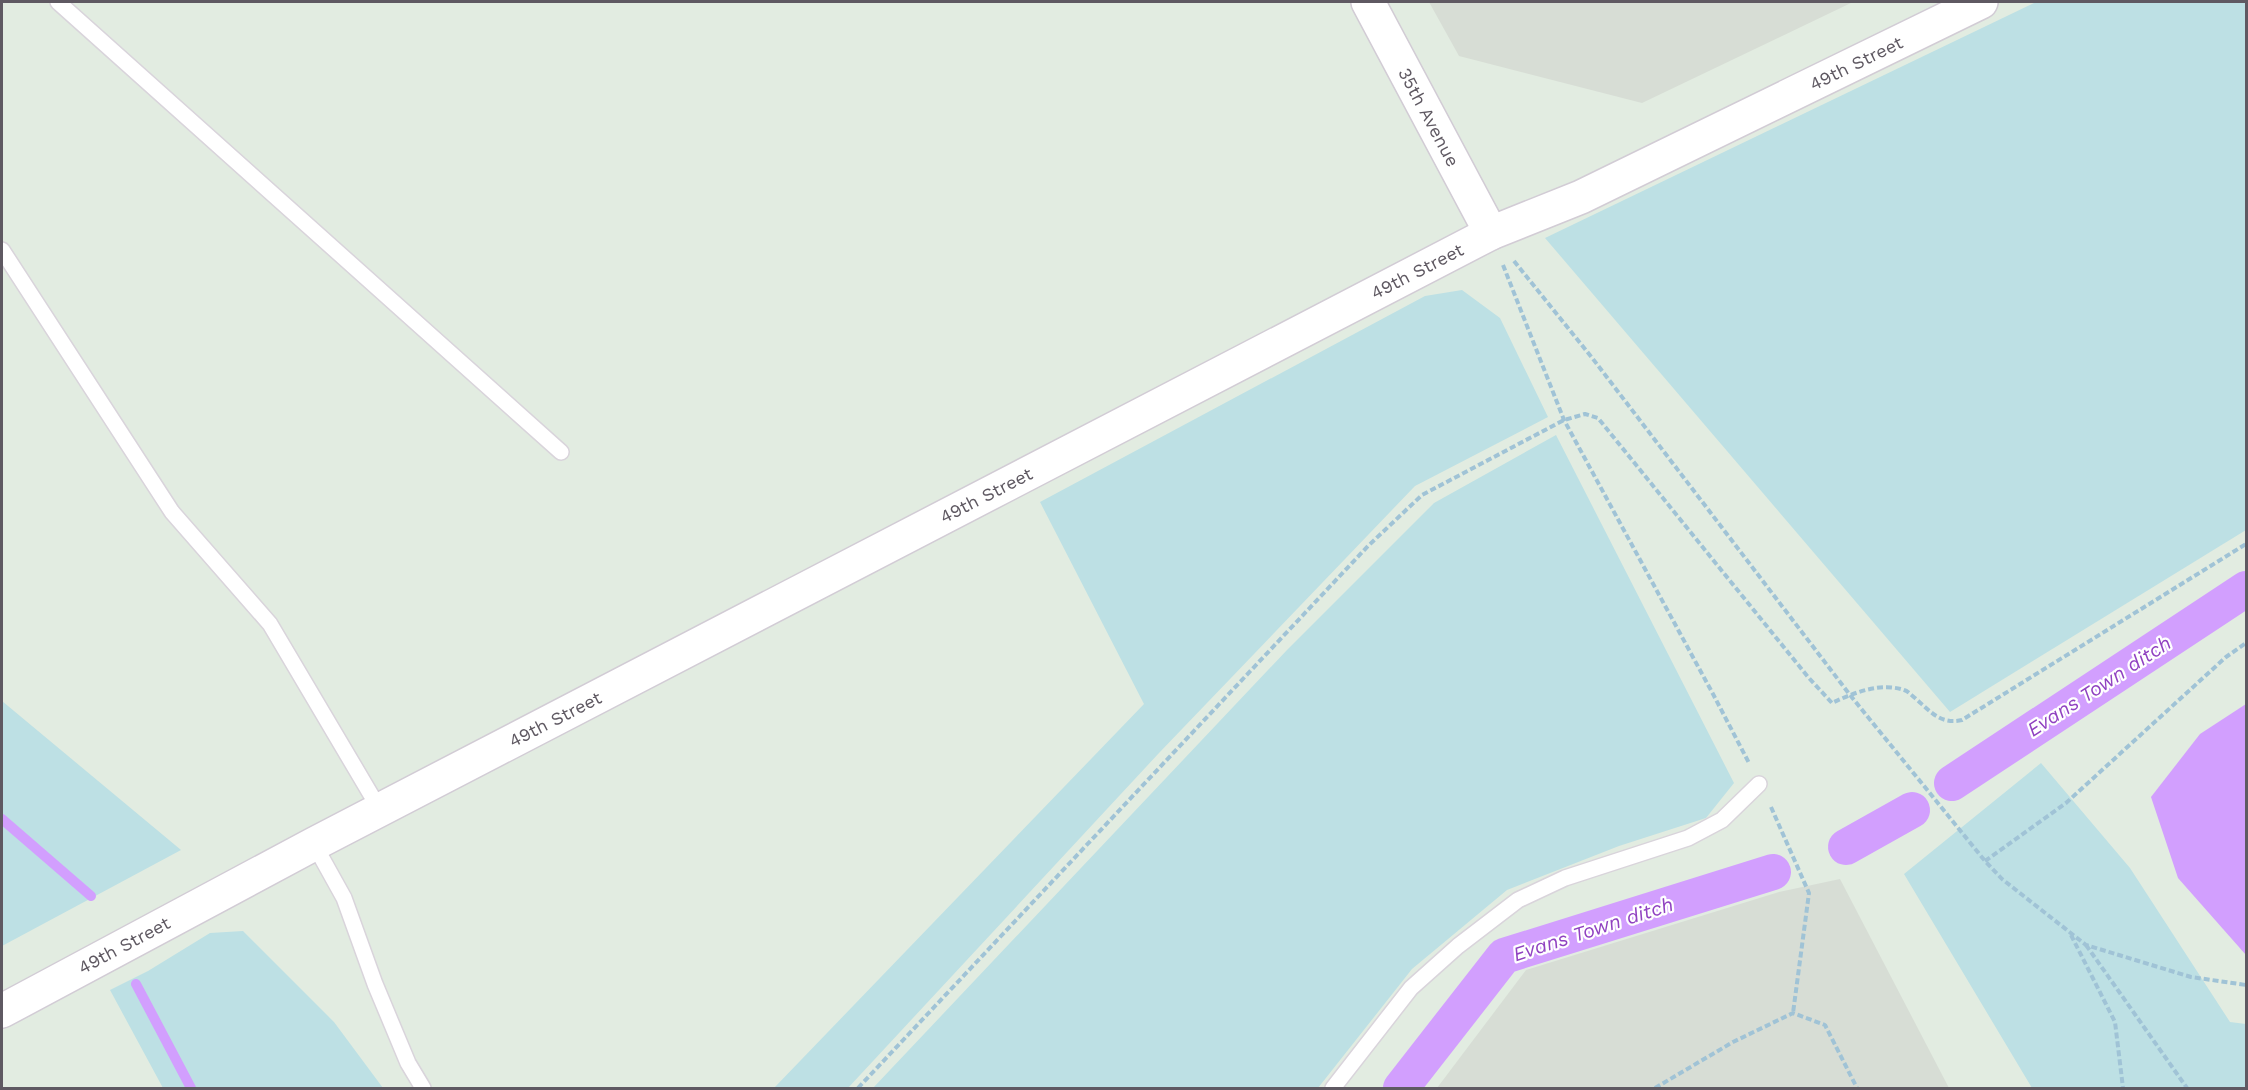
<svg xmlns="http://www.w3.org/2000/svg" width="2248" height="1090" font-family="'Work Sans',sans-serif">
<rect width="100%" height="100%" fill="#e2ece1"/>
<g fill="#d7ddd5">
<path d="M1429,2H1853L1642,103L1459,56Z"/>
<path d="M1840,879L1949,1088H1437L1526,970L1779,892Z"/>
</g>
<g fill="#bde0e4">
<path d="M2036,2H2246V530L1950,712L1545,238Z"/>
<path d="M1462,290L1500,318L1548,417L1415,486L1159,753L848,1088H774L1144,704L1040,502L1425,296Z"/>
<path d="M1556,435L1734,783L1706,818L1619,846L1507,890L1412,969L1318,1088H873L1287,650L1434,503Z"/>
<path d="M2,701L181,850L2,946Z"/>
<path d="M2041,763L2130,868L2230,1022L2246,1024V1088H2032L1904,874Z"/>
<path d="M243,931L334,1022L383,1088H163L110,990L148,971L210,933Z"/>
</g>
<path fill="#d29ffe" d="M2246,704V955L2178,878L2151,797L2200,734Z"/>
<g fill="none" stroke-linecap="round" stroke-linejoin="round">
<g stroke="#d29ffe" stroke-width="10">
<path d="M2,819L91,896"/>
<path d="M136,984L191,1088"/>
</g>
<g stroke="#d29ffe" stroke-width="36">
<path d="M1952,783L2246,589"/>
<path d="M1846,847L1912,810"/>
<path d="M1401,1088L1504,956L1773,872"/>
</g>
<g stroke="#d9d4db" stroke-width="18">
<g id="lane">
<path d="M58,2L561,452"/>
<path d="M2,250L172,512L270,624L380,810"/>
<path d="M314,844L344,898L375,984L408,1063L423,1088"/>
<path d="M1333,1088L1411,988L1458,946L1518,900L1565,878L1688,838L1722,820L1759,784"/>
</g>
</g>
<g stroke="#d2ccd5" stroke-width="36">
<g id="secondary">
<path d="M1368,2L1491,233"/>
<path d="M2,1011L314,844L1491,233L1581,197L1981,2"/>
</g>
</g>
<g stroke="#a0c3d6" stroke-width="4" stroke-dasharray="6 3" stroke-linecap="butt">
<path d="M1514,261L1593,359L1850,695L1985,861L2002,879L2086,945L2191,977L2246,985"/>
<path d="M1503,265L1564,420L1713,694L1749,763"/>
<path d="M1771,807L1809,893L1793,1013"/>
<path d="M1985,861L2066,803L2226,657L2246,643"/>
<path d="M2071,935L2115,1022L2123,1088"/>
<path d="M2086,945L2187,1088"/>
<path d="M858,1088L1368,546L1422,495L1564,420L1585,414L1598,418L1808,677L1832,703C1853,693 1880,682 1904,690C1908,691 1911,695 1915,698C1930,711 1940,725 1962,720L2246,544"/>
<path d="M1655,1088L1733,1042L1793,1013L1825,1025L1857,1088"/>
</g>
<use href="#lane" stroke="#fff" stroke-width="15"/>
<use href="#secondary" stroke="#fff" stroke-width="33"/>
</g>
<g text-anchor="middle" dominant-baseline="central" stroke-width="4.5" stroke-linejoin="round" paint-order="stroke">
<g font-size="18" fill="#5f5962" stroke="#fff">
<text transform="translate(1856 63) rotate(-26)">49th Street</text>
<text transform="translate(1429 117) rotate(62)">35th Avenue</text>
<text transform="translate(1417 271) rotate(-27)">49th Street</text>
<text transform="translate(986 495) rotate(-27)">49th Street</text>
<text transform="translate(555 719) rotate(-27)">49th Street</text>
<text transform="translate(124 945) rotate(-28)">49th Street</text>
</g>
<g font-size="20" font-style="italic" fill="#9042c1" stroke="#fff">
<text transform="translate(2099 686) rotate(-33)">Evans Town ditch</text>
<text transform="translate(1593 929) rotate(-18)">Evans Town ditch</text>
</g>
</g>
<rect width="2248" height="1090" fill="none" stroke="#5f5962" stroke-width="6"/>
</svg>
